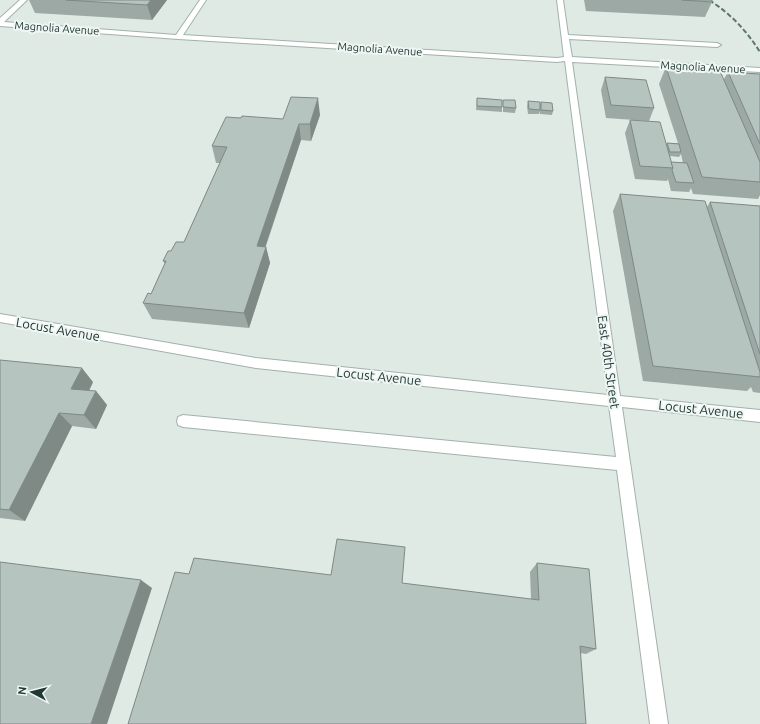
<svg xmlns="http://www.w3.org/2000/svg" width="760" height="724" font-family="Ubuntu,sans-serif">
<rect width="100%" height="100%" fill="#dfeae5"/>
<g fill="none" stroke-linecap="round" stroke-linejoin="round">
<g stroke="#a2b1ac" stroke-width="2">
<path id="minor" d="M20,0H27L4,22L176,35L200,0H206L183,35L557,58L564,57L557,0H563L568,35L717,43L721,45L717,47L569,39L572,57L760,68V72L572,62L620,396L760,410V422L622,407L668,724H650L617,470L183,427L178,425L177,421L178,417L183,415L616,457L609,406L256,368L0,322V314L256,358L608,395L565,61L557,62L178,39L0,26V18Z"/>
</g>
<use href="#minor" fill="#fff" fill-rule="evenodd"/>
<path stroke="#5b756f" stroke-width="2" stroke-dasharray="5 2.5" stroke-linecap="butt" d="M709,0C731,14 746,30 760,52"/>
</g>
<g fill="#9ca9a4" fill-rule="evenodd">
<path d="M29,0H167L152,20L35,13Z"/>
<path d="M584,0H712V2L705,17L586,11Z"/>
<path d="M666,67L724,79L728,72L760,74V195L758,199L693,194L691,188L689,192L671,191L668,179L667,181L635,179L625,133L630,120L666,145L667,143H678L659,84ZM681,154L683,163L671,162L670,156L679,157Z"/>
<path d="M605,77L654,108L649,121L606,118L601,90Z"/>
<path d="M477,98L502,107V112L476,110Z"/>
<path d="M503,100L516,108L515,113L503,112Z"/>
<path d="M528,101L540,105L541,102L553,111L552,115L540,114V111L539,114H528L527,106Z"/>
<path d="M320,115L311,141L301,140L266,246V247L270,263L249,328L152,319L143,303L151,294L165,264L163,261L171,251L184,242L220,163H216L212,146L241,118L283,119Z"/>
<path d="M620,194L707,207L710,202L760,206V393L753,392L751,387L747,391L643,381L613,211Z"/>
<path d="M0,360L93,382L89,391H96L107,405L96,429L72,426L25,521L0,518Z"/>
<path d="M537,563L596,649L586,654L580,653L189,574L331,575L531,599L530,572Z"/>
</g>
<g fill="#7f8986">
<path d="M151,0H167L152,20L147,5Z"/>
<path d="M318,98L320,115L311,141L310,124Z"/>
<path d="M299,124L301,140L260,262L257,246Z"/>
<path d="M266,247L270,263L249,328L244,313Z"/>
<path d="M82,368L93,382L83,403L71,389Z"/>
<path d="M96,391L107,405L96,429L84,415Z"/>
<path d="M59,413L72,426L25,521L9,510Z"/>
<path d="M141,580L152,588L107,724H91Z"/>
</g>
<g fill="#b5c4bf" stroke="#7f8986">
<path d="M66,0H151L147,5Z"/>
<path d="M682,0H712V2Z"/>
<path d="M666,67L720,71L760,162V182L702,177Z"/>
<path d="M728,72L760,74V144Z"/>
<path d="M605,77L646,80L654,108L611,105Z"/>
<path d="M291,97L318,98L310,124H299L257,246L266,247L244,313L143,303L148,293L151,294L166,261H163L168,251H171L176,242H184L227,147L212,146L226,117L241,118L242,116L283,119Z"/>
<path d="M477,98L502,100V107L477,106Z"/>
<path d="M503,100H515L516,108L503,107Z"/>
<path d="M528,101L540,102V110L529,109Z"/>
<path d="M541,102L552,103L553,111L541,110Z"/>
<path d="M630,120L660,122L673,168L640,166Z"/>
<path d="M667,143L679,144L681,152H670Z"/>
<path d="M671,162L687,163L694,183L676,182L672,170L673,168Z"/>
<path d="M620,194L705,201L760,372V377L653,366Z"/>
<path d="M710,202L760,206V354Z"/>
<path d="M0,360L82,368L71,389L96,391L84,415L59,413L9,510L0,509Z"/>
<path d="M337,539L405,547L402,583L539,600L537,563L589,569L596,649L580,646L586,724H128L175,572L189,574L194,558L331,575Z"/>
<path d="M0,562L141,580L91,724H0Z"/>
</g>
<g text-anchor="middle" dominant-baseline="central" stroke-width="4" stroke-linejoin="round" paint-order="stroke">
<g font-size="11" fill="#213934" stroke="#eff6f3">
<text transform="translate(57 28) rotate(4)">Magnolia Avenue</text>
<text transform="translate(380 49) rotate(4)">Magnolia Avenue</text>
<text transform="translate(703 67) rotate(3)">Magnolia Avenue</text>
</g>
<g font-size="13" fill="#213934" stroke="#eff6f3">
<text transform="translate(58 329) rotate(10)">Locust Avenue</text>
<text transform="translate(609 362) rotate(82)">East 40th Street</text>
<text transform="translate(379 376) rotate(6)">Locust Avenue</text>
<text transform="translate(701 409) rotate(6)">Locust Avenue</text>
</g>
</g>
<g transform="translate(32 692) rotate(277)" stroke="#eff6f3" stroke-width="3" paint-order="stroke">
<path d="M0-3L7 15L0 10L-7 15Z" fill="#213934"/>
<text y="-6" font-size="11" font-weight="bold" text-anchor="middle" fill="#213934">N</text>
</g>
</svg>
